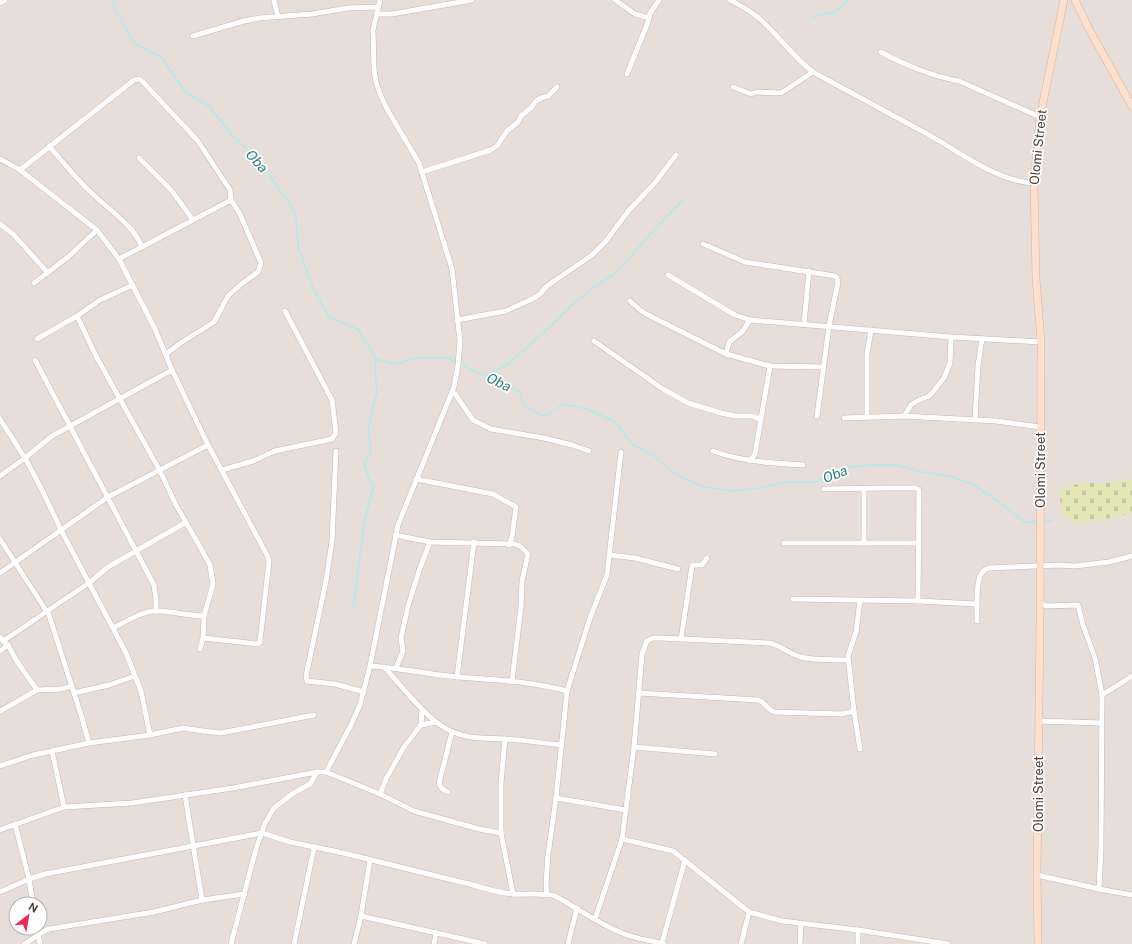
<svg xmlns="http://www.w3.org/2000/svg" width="1132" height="944" font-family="'Public Sans',sans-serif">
<defs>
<pattern id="cemetery-stones" width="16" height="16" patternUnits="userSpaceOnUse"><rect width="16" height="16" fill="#e3e7b6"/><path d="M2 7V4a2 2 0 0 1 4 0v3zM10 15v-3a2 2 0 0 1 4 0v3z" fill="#c4c79d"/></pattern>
</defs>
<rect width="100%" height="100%" fill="#f5eeeb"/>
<path fill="#e8ded9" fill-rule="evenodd" d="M0,0H1132V944H0ZM16,904H40V928H16Z"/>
<path fill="url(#cemetery-stones)" d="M1132,479V513L1096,521L1074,523L1062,515L1059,489L1082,483H1108Z"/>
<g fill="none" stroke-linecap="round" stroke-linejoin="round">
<g stroke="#abecee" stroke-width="1.5">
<path d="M113,0L115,9L134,43L162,58L186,93L209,106L232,135L261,162L280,191L290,203L296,218L298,247L313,288L329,317L358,329L376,359L395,364L418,358H449L456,362"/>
<path d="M813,17L827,13H834L848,0"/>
<path d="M459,364L519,391L525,406L544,417L563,404L590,410L615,422L632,444L654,456L678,476L704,487L734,491L758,488L787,482H816L840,469L868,465H895L923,472L949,476L972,484L998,501L1024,522L1038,521"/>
<path d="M485,376L508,364L550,327L574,303L597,285L617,272L654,230L683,200"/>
<path d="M1042,521H1052"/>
<path d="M353,609L364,523L373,488L364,465L371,452L368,429L377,392L375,369L376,359"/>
</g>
<g stroke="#c3b6b1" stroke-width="6">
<g id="street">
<path d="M615,0L635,14L649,18"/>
<path d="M730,0C741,6 753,12 762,21C780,37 793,57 813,72C851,93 890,114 929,135C960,152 998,182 1034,183"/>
<path d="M274,1L278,16"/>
<path d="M0,3L5,0"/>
<path d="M377,14H392L472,0"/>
<path d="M193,36L244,21L259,18L312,14L348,8L379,7"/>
<path d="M881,52C902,64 935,77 959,81L1040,117"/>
<path d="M627,74L648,22L650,13L659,0"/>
<path d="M733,87L751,94L757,92L781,93L813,72"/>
<path d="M49,146C64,163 79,182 96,197C113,213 133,225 142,247"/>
<path d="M139,158L172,191L193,220"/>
<path d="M0,159L20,170L97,230L119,259L155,329L172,370L208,445L267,555L269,560L268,570L260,642L258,644L203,638"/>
<path d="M20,170L134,80L139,79L142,81L198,141L230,190L231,200L240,214L261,263L258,272L240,285L228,296L214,322L182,342L166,354"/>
<path d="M422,172L491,150L497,146L507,131L518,122L521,116L531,108L536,101L541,98L548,96L557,87"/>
<path d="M0,224L14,235L48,273"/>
<path d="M703,244L745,262L835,276L837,278L838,282L829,326L817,416"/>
<path d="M119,259L231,200"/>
<path d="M668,275L735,315L750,320L951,337L1041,342"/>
<path d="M34,283L68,257L97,230"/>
<path d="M630,301L640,310L648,315L726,354L770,366L824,367"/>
<path d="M77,316L96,356L160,471L176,505L199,545L210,565L213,584L204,616L203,638L200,649"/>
<path d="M457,320L506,311L530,300L539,295L547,286L592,255L606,241L629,210L654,184L676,155"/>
<path d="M804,324L809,271"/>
<path d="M37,339L77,316L100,300L133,285"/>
<path d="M594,341L663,389L688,403L721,413L735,416H751L761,419"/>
<path d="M726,354L729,342L742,332L750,320"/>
<path d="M35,360L154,585L156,600V611"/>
<path d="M452,391L455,394L473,420L491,429L544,438L572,445L589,451"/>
<path d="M904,416L911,405L917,401L929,396L932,393L944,378L950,363L951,337"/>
<path d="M867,417V354L871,330"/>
<path d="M844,418L904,416L996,421L1040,427"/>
<path d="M0,419L25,458L42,490L61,530L126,653L141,691L150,735"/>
<path d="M975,420L978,365L982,339"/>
<path d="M336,451L332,541L326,581L306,676L307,681L335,684L364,692"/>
<path d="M713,451C743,462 772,463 803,465"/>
<path d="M750,461L755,454L770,366"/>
<path d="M222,470L253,461L275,451L332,439L336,433L332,400L285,311"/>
<path d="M0,476L25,458L52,436L172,370"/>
<path d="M416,479L493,494L516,507L512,537L509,545"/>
<path d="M824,489L887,488H916L919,490L918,601"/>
<path d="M395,535L430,542L515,544C521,546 524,549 528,554L522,581L521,607L512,681"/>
<path d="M0,539L49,615L82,718L89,743"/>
<path d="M784,543H918"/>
<path d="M864,543V489"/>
<path d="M609,555L635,558L678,569"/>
<path d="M0,573L108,497L208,445"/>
<path d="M793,599L918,601L977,604"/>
<path d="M1040,602L1046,606L1078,605L1083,625L1095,658L1102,695L1101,848L1099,889"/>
<path d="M977,621C977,610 976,586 980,576C982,572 985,569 989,568L1059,565L1075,566L1109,562L1132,556"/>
<path d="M113,628C125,622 144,610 157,611C173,611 188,616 204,616"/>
<path d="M0,637L3,641L8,645L16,660L37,690"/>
<path d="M681,639L692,566L693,565H702L707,558"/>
<path d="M3,641L89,583L108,567L185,523"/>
<path d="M0,651L8,645"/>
<path d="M370,666C400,668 429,674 458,677C495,680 531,681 567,691"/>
<path d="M384,667C403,687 427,721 453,732C469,739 487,738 504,739C523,740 543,743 562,745"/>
<path d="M396,668L403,651L401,638L408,606L420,568L430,542"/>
<path d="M457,677L474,542"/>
<path d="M74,693L109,685L135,676"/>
<path d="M639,693L758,700C765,702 767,709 774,712L842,714L854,711"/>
<path d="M1102,695L1132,676"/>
<path d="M0,711L37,690L62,689L71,686"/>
<path d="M1039,721L1101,723"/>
<path d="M421,725L422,709"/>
<path d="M505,739L501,783V833L513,894"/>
<path d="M634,747L715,754"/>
<path d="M860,749L854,711L848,656L856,632L860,601"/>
<path d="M52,751L64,807"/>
<path d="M0,766L33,755L52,751L89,743L150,735L183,728L203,731L221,733L314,715"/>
<path d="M326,772L380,794L414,811L479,829L501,833"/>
<path d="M448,792C443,790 440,788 439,783L452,732"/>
<path d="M380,794L386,779L404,747L421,725L436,722"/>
<path d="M185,795L202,900"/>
<path d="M556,798L626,810"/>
<path d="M15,824L29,879L33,904"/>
<path d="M0,830L64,807L132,803L233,788L317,772"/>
<path d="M622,839L673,851L749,912L782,921L858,930L948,944"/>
<path d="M1037,875L1099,889L1132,895"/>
<path d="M0,892L29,879L45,874L262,833L290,842L339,852L473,885C486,889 499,893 513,894C527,895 541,892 555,896C577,908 599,924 622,933C636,939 650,940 664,944"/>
<path d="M547,894L546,885L548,855L556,798L567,691L590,618L607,575L621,452"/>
<path d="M361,916L485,944"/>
<path d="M595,919L622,839L634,747L642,654L647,641L653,638H661L769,643C780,645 789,654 801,657C816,661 833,659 848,660"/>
<path d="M37,928L40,944"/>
<path d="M662,943L685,860"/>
<path d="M24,944C33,940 39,932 49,929L154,912L202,900L245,894"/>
<path d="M231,944L256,849L265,823L274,808L292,794L310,784L317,772H326L350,727L360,705L370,666L398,525L454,387L458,365L460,341L452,269L419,163L387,109L380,94L376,82L374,69L373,30L380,0"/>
<path d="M294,944L314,848"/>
<path d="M354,944L361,916L370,860"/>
<path d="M434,944L436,933"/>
<path d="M568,944L577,908"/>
<path d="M741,944L749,912"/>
<path d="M800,944L801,923"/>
<path d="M858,944V930"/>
</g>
</g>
<g stroke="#d5b29f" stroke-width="8">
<g id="secondary">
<path d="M1075,0L1090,31L1132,106"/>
<path d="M1038,944L1037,875L1040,623L1041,342L1036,279L1034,183L1040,117L1064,0"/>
</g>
</g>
<use href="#street" stroke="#fff" stroke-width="5"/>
<use href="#secondary" stroke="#fcdfcd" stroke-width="7"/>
</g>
<g text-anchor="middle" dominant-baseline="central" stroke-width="3.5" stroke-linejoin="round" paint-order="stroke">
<g font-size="13" fill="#493d39" stroke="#fff">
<text transform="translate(1038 147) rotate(-84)">Olomi Street</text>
<text transform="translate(1040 470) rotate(-90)">Olomi Street</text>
<text transform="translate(1038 794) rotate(-90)">Olomi Street</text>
</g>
<g font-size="14" font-style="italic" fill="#2a7e81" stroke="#fff">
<text transform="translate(257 161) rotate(48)">Oba</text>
<text transform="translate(499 382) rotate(25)">Oba</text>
<text transform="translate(835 474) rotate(-21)">Oba</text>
</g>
</g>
<g transform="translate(28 916) rotate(31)"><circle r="19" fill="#ffffff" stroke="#b6b1b0"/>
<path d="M0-3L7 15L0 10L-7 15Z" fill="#f12654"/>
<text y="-6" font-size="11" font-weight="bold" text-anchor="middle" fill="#493d39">N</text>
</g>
</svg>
